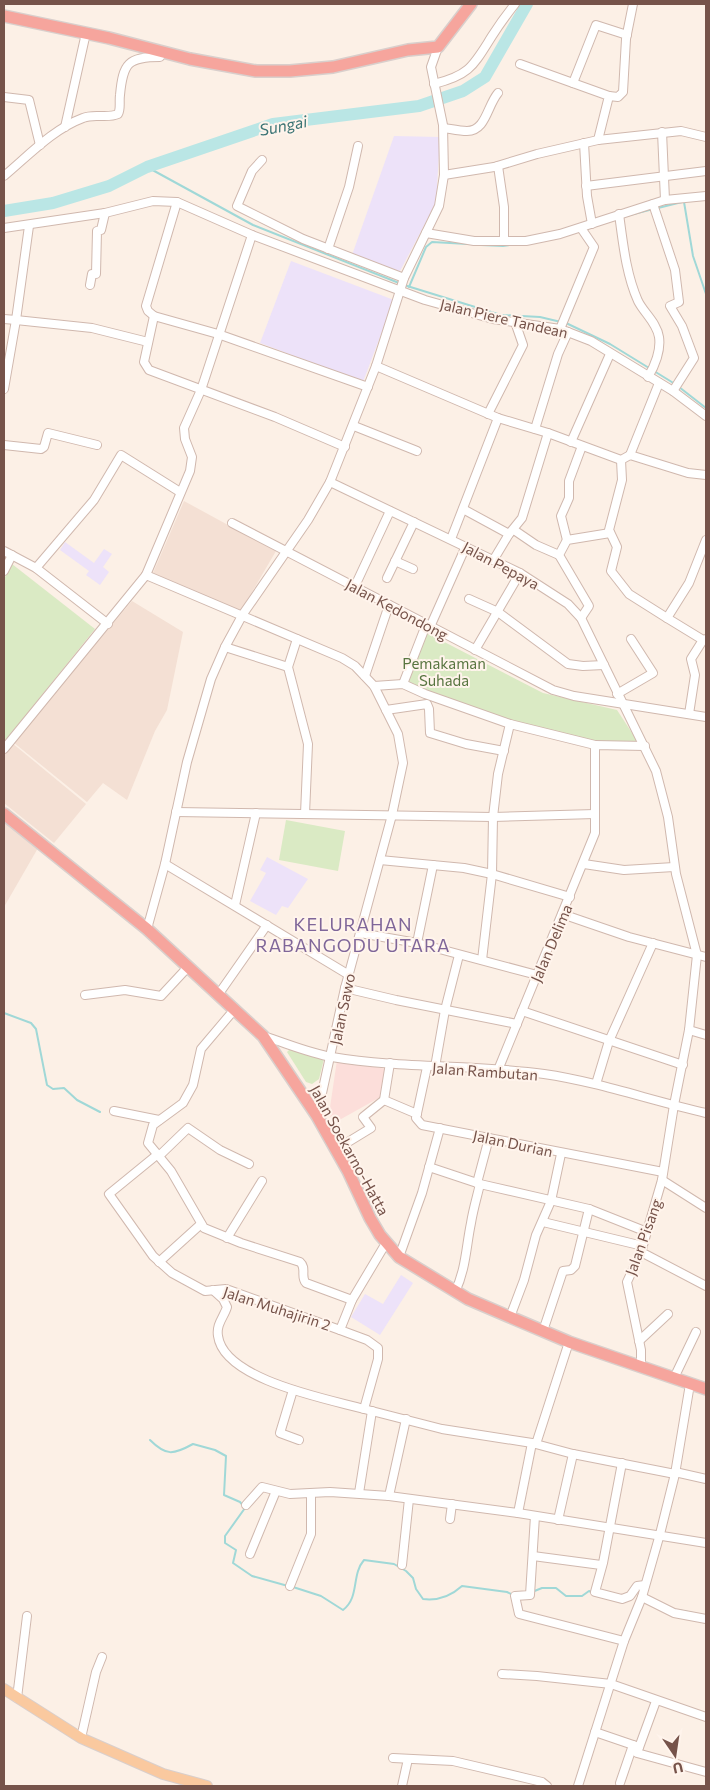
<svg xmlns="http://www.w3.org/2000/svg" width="710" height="1790" font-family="Commissioner,sans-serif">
<rect width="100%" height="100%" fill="#fcf0e6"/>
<g fill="#f4e0d4">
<path d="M184,501L276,551L241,611L153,573Z"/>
<path d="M132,601L183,632L167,710L155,731L127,800L103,783L87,802L13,742Z"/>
<path d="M12,743L86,804L54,843L4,803V754Z"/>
<path d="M4,821L38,848L4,907Z"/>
</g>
<path fill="#fcdeda" d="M337,1060L386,1069L384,1095L334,1123L329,1114Z"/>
<g fill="#ede2f9">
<path d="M394,136L440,137L436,203L399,273L352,255Z"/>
<path d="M291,261L394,300L363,382L260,343Z"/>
<path d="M65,542L94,563L104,549L112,554L103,567L109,572L100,585L86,575L89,571L60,550Z"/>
<path d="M267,857L308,879L288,908L282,906L276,915L250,901L266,873L260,870Z"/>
<path d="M401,1275L413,1283L380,1335L351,1317L365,1294L383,1304Z"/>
</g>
<g fill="#daeac4">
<path d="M12,564L95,629L4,742V579Z"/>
<path d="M427,633L543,693L617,710L638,742H591L505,720L406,684Z"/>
<path d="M286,820L345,831L338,871L279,860Z"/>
<path d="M291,1048L324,1059L319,1079L312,1084L306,1082L287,1052Z"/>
</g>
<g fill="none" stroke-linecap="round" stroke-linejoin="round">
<g stroke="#a0d8d7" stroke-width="2">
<path d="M147,167L253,225L399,283"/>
<path d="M684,202L693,256L706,294"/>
<path d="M658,208L682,202"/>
<path d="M626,216L653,209"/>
<path d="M481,245L503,246L516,244"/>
<path d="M404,285L501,315L540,317L561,322"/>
<path d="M409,287L426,247L432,242L468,244"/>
<path d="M566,323L610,344L649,368"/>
<path d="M654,371L675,384"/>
<path d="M679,387L706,408"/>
<path d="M4,1013L31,1023L36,1029L47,1085L53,1089L64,1088L77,1100L100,1112"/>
<path d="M150,1440C166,1456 173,1455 193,1444L215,1450L226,1456L224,1495L240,1502L245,1508L225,1536V1543L236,1550L233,1563L252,1576L288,1586"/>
<path d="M293,1587L321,1596L343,1610C360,1597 351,1575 364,1560L394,1564L406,1571L413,1578L416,1589L423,1599C439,1601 451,1596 462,1586L507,1592L513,1595"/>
<path d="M532,1592L542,1588H556L566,1596H582L589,1591L593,1593"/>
<path d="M678,1610L693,1613"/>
</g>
<path stroke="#bae6e5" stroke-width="12" d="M4,211L53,203L109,186L147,167L273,124L419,106L463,91L485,77L527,4"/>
<g stroke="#d0b8ae" stroke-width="10">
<g id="minor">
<path d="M520,64L609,96L598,140"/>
<path d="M573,83L596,25L627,35"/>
<path d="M434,84C470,75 473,66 492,36C499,25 507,14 515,4"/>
<path d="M609,96L618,97L623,92L626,39L633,4"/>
<path d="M4,97L29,100L40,145"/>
<path d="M65,127L86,33"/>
<path d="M444,128C451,129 460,131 467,131C486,131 487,106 498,93"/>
<path d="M662,132L665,200"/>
<path d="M584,143L587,196L592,224"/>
<path d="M262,160L252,171L237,206L303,239L404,278"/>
<path d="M498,166L504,207V241"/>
<path d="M444,175L494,167L537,154L598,140L681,131L706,137"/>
<path d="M4,176C28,156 53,129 83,118C94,113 107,119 118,114C121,109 119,102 120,95C123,63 128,57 160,57L162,53"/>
<path d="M586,186L706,171"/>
<path d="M653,204L675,270L679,302L670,306L682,326L694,358L673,391"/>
<path d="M619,214C623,243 626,274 638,301C644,313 657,323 659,337C661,350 655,366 648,377"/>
<path d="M4,228L105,213L153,201L177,202L252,235L425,300L493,319L560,329L591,341L673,391L706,416"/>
<path d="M426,233L474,241H526L560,234L665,200L706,196"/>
<path d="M328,249L349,187L358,146"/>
<path d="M90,285L92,274H96L97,231L101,230L105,213"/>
<path d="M154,316L148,311L146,306L177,202"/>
<path d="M4,319L16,320L29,226"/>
<path d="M560,329L594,247L581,228"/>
<path d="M376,366L498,418L548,433L621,460L630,455L688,473L706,475"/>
<path d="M4,389L16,320L92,328L148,342"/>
<path d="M488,414L523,345L515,322"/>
<path d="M354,426L417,451"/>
<path d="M535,429L558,354L568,332"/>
<path d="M571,442L610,354"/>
<path d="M4,445L41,449L44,447L48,433L97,445"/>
<path d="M345,447L275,417L149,370L144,362L154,316L218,334L368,387"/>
<path d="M630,455L659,383"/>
<path d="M621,460L622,480L609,530L617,547L611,571L629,594L667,618"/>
<path d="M330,482L520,573L568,604L581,618L656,771L668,817L676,874L697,955L689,1030L674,1105L662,1180L641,1252L627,1282L641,1350V1367"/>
<path d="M463,509L509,534"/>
<path d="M232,523L553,690L574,696L706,717"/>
<path d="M514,530L536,545L559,555"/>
<path d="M451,539L498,418"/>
<path d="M567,540L561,516L569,498V481L582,446"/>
<path d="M4,551L36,568L108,624"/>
<path d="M494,559L509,534L522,518L548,433"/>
<path d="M395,561L413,569"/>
<path d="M36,568L94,500L121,455L180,492"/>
<path d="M4,571L12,555"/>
<path d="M146,575L190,471L192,457L185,439L184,428L201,390L252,235"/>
<path d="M387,578L414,522"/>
<path d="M355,586L390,511"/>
<path d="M469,599L498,612L568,664L583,666L604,665"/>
<path d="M581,618L589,606L559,555L567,540L610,533"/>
<path d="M430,627L466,546"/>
<path d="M297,639L288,667L308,744L305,814"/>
<path d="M703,640L667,618L689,583L706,540"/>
<path d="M225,647L288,667"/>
<path d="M475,650L520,573"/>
<path d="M365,676L389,605"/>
<path d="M403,684L426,625"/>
<path d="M374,686L403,684L425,694L510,724L595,745"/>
<path d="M617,694L653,673L631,639"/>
<path d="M386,710L427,704L429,709L430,733L466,744L504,751"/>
<path d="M689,714L695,675L691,659L703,640L706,639"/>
<path d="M4,749L146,575L342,658L355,666L374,686L398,734L403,763L392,815L345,988L317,1116"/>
<path d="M176,812L493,817L595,814"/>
<path d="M380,860L464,868L492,874L570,897"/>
<path d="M165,864L349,975"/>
<path d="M584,864L624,870L674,867"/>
<path d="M235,905L256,813"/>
<path d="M562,914L629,937L706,957"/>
<path d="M147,929L165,864L187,762L211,679L225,647L243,614L308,520L330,482L376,366L404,278L439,206L444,175L443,125L431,67L438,47"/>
<path d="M360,933L417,943L537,975"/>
<path d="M417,943L433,865"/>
<path d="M482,960L492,874L493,817L498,774L510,724"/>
<path d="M345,988L396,1000L517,1024"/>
<path d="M85,995L125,990L161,996L188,967"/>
<path d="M218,995L267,925"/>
<path d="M234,1010L201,1049L193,1085L183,1103L153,1125L148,1143L171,1171L204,1228L241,1243L300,1262C307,1268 300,1277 306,1283L352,1300"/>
<path d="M522,1011L683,1065"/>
<path d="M689,1030L706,1035"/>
<path d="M263,1036C286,1043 309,1053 332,1057C402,1069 474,1064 544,1074C599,1082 652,1101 706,1113"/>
<path d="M390,1063L384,1100L417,1114"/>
<path d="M427,1067L416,1118L422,1125L663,1172"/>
<path d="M435,1067L445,1010L459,955"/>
<path d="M498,1070L595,833V745L645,746"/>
<path d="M596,1084L609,1041L653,943"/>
<path d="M114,1111L159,1120"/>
<path d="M335,1150L371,1128L363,1117L384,1100"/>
<path d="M158,1154L109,1194L153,1256L172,1273L205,1291L226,1289L340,1330"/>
<path d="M159,1156L188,1128L220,1150L249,1164"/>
<path d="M429,1167L477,1183"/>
<path d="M662,1180L706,1208"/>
<path d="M480,1184L589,1209L647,1232"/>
<path d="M543,1222L643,1246"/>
<path d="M227,1238L262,1181"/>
<path d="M641,1252L706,1286"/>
<path d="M399,1257L422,1193L440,1128"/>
<path d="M159,1262L201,1224"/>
<path d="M213,1290L223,1299L227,1307C224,1317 216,1324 218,1336C224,1380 328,1399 364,1409L378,1359V1348L367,1340L340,1330L352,1300L386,1243"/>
<path d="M455,1292C466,1269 466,1247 471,1223C473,1210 477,1197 480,1184L477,1183L489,1138"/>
<path d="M510,1317L524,1280L536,1235L551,1201L561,1154"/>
<path d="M543,1331L563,1271L571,1270L575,1266L589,1209"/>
<path d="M639,1341L668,1314"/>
<path d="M674,1378L696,1332"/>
<path d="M293,1390L280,1433L299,1440"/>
<path d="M364,1409L442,1429L532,1443L573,1454L675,1474"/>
<path d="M536,1444L569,1342"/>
<path d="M622,1463L603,1563L595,1592L622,1599L630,1596L637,1586L645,1585"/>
<path d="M675,1472L706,1479"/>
<path d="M359,1493L372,1411"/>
<path d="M389,1496L406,1419"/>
<path d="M246,1505L262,1487L290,1494L330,1492L389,1496L518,1513L706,1543"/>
<path d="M518,1513L532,1443"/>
<path d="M535,1516L530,1595L515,1596L519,1614L624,1641"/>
<path d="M450,1519L452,1504"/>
<path d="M558,1520L573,1454"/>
<path d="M250,1554L276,1491"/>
<path d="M533,1556L601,1565"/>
<path d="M402,1565L409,1499"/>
<path d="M290,1586L311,1534V1494"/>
<path d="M642,1597L674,1613L706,1619"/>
<path d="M502,1674L537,1676L611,1684L706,1717"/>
<path d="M17,1698L27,1616"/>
<path d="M656,1701L637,1753L706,1772"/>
<path d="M595,1732L639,1747"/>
<path d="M81,1738L96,1672L102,1657"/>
<path d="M393,1758L453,1761L542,1782L547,1786"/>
<path d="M620,1783L633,1745"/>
<path d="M402,1786L408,1759"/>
<path d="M578,1786L624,1641L642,1597L660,1534L675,1474L690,1384"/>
</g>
</g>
<g stroke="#d9cfcc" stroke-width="12">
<path id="major" d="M4,1689L81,1738L163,1774L207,1786"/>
</g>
<g stroke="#d9cfcc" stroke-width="14">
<g id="highway">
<path d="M4,16L109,38L190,59L256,71H290L333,67L408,50L438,47L471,4"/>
<path d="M4,814L147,929L263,1036L317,1116L348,1171L370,1218L380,1235L399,1257L468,1299L510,1317L569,1342L706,1389"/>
</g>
</g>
<use href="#minor" stroke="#fff" stroke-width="8"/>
<use href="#major" stroke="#fac99f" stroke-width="10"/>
<use href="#highway" stroke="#f6a59d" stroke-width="11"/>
</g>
<g text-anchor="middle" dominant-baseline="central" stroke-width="4" stroke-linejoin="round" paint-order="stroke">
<g font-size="15" fill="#76534a" stroke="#fff4ec">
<text transform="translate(504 318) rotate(13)">Jalan Piere Tandean</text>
<text transform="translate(501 565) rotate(28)">Jalan Pepaya</text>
<text transform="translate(397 609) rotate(28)">Jalan Kedondong</text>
<text transform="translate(551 943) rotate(-67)">Jalan Delima</text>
<text transform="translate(342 1009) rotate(-78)">Jalan Sawo</text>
<text transform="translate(485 1071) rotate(4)">Jalan Rambutan</text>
<text transform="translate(513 1143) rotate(12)">Jalan Durian</text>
<text transform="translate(350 1150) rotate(61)">Jalan Soekarno-Hatta</text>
<text transform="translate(643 1237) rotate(-70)">Jalan Pisang</text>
<text transform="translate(277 1308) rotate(18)">Jalan Muhajirin 2</text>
</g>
<g font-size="15" fill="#587540" stroke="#fff4ec">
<text x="444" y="663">Pemakaman<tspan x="444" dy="17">Suhada</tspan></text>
</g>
<g font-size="16" font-style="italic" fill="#3b7474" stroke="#fff4ec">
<text transform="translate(283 125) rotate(-11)">Sungai</text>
</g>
<g font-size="18" letter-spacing="1" fill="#7f6699" stroke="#fff4ec">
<text x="353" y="924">KELURAHAN<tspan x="353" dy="21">RABANGODU UTARA</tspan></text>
</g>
</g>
<rect width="710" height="1790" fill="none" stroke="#76534a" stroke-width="10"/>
<g transform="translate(675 1755) rotate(167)" stroke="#fff4ec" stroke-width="4" paint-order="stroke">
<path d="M0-4L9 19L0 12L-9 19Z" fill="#76534a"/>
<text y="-8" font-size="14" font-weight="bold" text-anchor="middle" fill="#76534a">U</text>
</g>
</svg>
